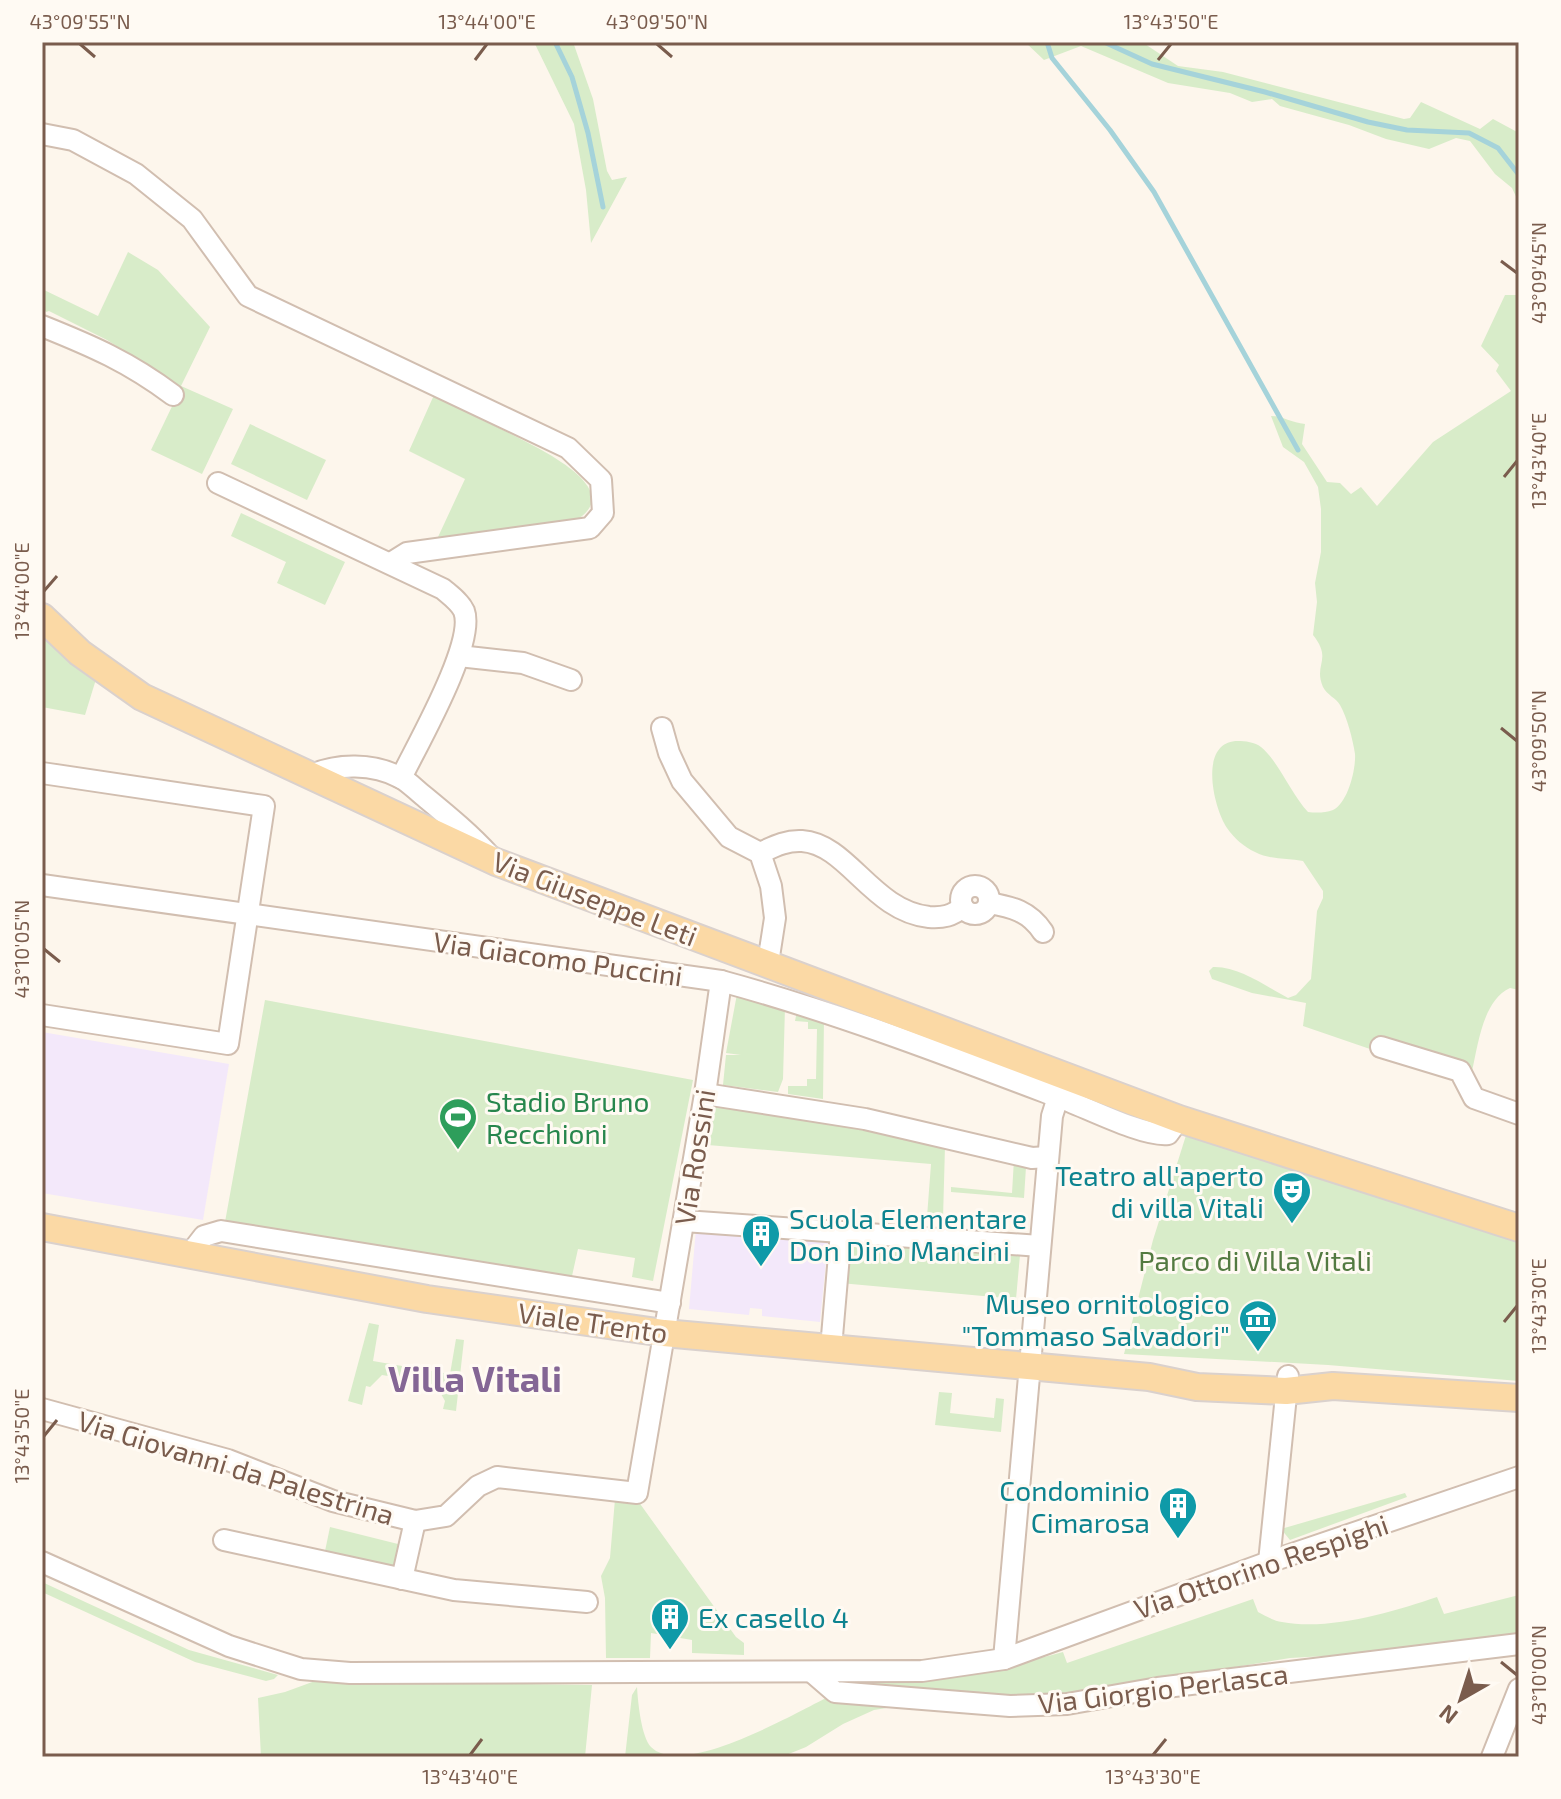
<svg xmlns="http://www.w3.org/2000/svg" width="1561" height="1799" font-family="'Exo 2',sans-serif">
<rect width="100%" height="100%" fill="#fdf6ec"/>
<g fill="#f3e8fa">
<path d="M42,1032L229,1064L203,1220L42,1193Z"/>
<path d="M696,1229L828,1241L820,1322L762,1316V1309L750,1308L749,1315L689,1309Z"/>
</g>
<g fill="#d8ecc9">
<path d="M534,42H573L593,99L607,171L612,180L627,177L591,243L586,190L574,124Z"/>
<path d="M1025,42H1142L1178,66L1223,72L1404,119L1410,118L1421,102L1480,129L1493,119L1519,133V203L1512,188L1495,174L1470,141L1456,138L1429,149L1386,139L1349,125L1280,106L1272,99L1252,102L1230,93L1168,83L1081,46L1044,60Z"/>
<path d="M128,252L158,270L210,327L181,386L233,409L202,474L151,450L178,394L143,363L107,340L49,311L46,312L42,306V289L98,316Z"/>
<path d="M1505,295H1519V990L1510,988C1483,1000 1478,1045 1472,1071L1374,1040L1370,1049L1303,1026L1306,1003L1252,993L1212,979L1209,971L1213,967C1239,966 1265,986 1288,998L1296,995L1311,979L1317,911L1323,898V891L1303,861C1287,858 1270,860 1255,852C1244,847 1234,838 1227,828C1213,807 1198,741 1238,741C1245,741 1255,742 1261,747C1279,762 1291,794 1308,812C1316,813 1325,813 1333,810C1348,803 1356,769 1355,754C1353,740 1347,717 1340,705C1336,698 1327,695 1323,687C1313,664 1333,660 1313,635L1317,602L1315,583L1321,552V509L1318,487L1304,462L1283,447L1271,416C1283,416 1292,423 1305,424L1302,444L1327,482L1340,483L1351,494L1361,487L1377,506L1433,442L1511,391L1496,371L1499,365L1481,346Z"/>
<path d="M434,395C458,408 482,420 507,432C539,449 644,495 560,528L438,537L465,479L409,451Z"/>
<path d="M250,424L326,460L307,500L231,464Z"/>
<path d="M241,513L345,562L325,605L277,583L286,562L231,536Z"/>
<path d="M42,631L97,676L85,715L42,707Z"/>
<path d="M737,994L785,1007L783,1079L778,1092L723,1085L726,1055H741L726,1053Z"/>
<path d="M265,1000L693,1080L653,1281L632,1277L635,1258L578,1249L570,1285L225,1222Z"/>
<path d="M797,1011L824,1018L823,1099L788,1094V1086H807V1079H816L817,1029H808V1022L795,1021Z"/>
<path d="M714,1106L827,1118L945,1146L943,1219L927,1217L931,1164L708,1145Z"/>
<path d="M1188,1129L1519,1238V1381L1328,1365L1124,1354L1153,1240Z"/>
<path d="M1014,1159L1026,1167L1024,1198L951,1192V1187L1012,1193Z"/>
<path d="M843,1240L1020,1255L1016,1299L840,1283Z"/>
<path d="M369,1323L379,1325L373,1361L402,1366L400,1378L382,1375L370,1387L366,1386L362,1405L348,1401Z"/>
<path d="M456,1339L464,1340L456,1411L443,1409L445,1401L436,1385L418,1381L420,1369L450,1374Z"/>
<path d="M939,1392L952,1393L950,1413L994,1418L996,1398L1004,1399L1001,1432L935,1425Z"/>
<path d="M1405,1493L1407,1497L1290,1540L1281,1529Z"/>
<path d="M615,1499L638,1501L736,1637L744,1643V1655L692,1653V1640L651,1633L650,1658H606L605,1598L601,1576L610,1558Z"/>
<path d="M330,1527L402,1545L397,1573L324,1556Z"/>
<path d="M42,1582L189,1650L278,1675L274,1679L266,1681L195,1662L42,1592Z"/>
<path d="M1519,1595V1636L1360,1654L1290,1658L1101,1689L1046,1696H1011L847,1684L848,1681C924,1678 989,1673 1063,1652L1067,1663L1253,1599L1258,1612C1266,1616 1274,1621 1282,1622C1329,1631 1393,1612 1437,1597L1444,1614Z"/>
<path d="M315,1681L592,1685L585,1757H261L258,1698L285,1692Z"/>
<path d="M637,1687C638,1702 641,1736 651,1747C683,1779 797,1712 830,1696L846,1703H918L874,1710L843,1724L806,1747L781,1757H625L632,1695Z"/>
</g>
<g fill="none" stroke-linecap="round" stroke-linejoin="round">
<g stroke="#a5d3da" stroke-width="5">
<path d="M555,42L572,77L588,133L603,207"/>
<path d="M1047,42L1052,58L1110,130L1154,192L1298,450"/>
<path d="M1104,42L1152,64L1265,92L1368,122L1407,130L1469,133L1498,148L1519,175"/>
</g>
<g stroke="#d1beb0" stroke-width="24">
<g id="minor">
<path d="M42,134L73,140L136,174L192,219L248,296L568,448L601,480L603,513L590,528L407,553L391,563"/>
<path d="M42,326C92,346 129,362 173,395"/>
<path d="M218,483L443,589C450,595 460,602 464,611C476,643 417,745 401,778"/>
<path d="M459,656L523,663L571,680"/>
<path d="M662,728L669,753L682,781L729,837L760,853L771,886L775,918L768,963"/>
<path d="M42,773L264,806L228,1044L42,1015"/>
<path d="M310,776C336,763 374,763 401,778C409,782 417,791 425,797C448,816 470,834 490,856"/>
<path d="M760,853C773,847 786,840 802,841C848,844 872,911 929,917C943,918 952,916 963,907"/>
<path d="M42,885L721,981C835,1012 947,1055 1058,1097C1084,1106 1143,1137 1168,1134L1179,1119"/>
<circle cx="975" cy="900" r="14"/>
<path d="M989,903C1012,907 1029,911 1043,932"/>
<path d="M1381,1047L1460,1071L1474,1098L1519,1114"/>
<path d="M705,1094L865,1119L1032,1158L1048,1157"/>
<path d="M684,1221L1040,1246"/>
<path d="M190,1254L204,1236L221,1231L670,1303"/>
<path d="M831,1348L841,1232"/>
<path d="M42,1409L228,1460L333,1501L415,1521L446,1516L478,1486L497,1477L637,1493L705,1094L721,981"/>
<path d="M224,1540L454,1590L587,1602"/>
<path d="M42,1562L229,1646L301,1669L350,1673L922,1671L1004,1659L1269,1562L1519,1477"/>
<path d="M1269,1562L1288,1376"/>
<path d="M402,1579L415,1521"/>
<path d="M1004,1659L1052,1116L1058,1097"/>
<path d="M813,1673L835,1692L1010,1706L1067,1704L1158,1688L1519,1644"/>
<path d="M1492,1757L1519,1689"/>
</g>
</g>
<g stroke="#dad1cd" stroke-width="30">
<g id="major">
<path d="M42,617L80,653L142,697L496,862L1179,1119L1519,1228"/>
<path d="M42,1227L427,1299L664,1333L1149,1377L1197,1387L1286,1391L1333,1386L1519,1398"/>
</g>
</g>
<use href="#minor" stroke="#fff" stroke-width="20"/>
<use href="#major" stroke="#fbd9a5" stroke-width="26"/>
</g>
<path fill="none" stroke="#7a5c4d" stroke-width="3" d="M80,44L95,57M657,44L672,57M475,60L487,44M1158,60L1171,44M1501,261L1517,273M1504,477L1517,461M44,591L57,576M1501,728L1517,741M44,949L60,962M1504,1322L1517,1306M44,1436L57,1420M1501,1662L1517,1675M470,1755L482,1739M1153,1755L1166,1739"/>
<defs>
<g id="stadium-pin" transform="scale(2)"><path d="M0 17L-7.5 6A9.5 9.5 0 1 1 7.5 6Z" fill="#2e9e5b" stroke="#fffaf3"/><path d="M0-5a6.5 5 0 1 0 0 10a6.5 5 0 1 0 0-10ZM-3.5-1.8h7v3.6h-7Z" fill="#fff"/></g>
<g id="theatre-pin" transform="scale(2)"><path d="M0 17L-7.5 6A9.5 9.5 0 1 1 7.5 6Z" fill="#0f9aa8" stroke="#fffaf3"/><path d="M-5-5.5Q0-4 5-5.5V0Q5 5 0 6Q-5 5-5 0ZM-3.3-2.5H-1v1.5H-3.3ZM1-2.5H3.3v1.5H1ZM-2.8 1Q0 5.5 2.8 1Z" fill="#fff"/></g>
<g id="building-pin" transform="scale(2)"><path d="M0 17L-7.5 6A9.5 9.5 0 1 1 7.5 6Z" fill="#0f9aa8" stroke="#fffaf3"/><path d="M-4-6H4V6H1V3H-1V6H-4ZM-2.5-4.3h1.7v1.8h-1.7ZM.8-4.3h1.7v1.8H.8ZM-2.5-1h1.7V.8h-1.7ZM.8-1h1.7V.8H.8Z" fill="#fff"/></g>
<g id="museum-pin" transform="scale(2)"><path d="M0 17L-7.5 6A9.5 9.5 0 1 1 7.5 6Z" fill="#0f9aa8" stroke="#fffaf3"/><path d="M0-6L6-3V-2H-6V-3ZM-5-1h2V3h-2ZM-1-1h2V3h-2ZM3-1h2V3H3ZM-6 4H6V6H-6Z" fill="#fff"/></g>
</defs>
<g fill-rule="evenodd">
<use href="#stadium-pin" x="458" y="1117"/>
<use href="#theatre-pin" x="1292" y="1191"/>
<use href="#building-pin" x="761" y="1234"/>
<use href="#museum-pin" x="1258" y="1319"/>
<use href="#building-pin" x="1178" y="1506"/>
<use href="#building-pin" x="670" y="1617"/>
</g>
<g text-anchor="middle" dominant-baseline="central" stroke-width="6" stroke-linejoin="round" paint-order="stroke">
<g font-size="28" fill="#7a5c4d" stroke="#fffaf3">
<text transform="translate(595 898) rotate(21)">Via Giuseppe Leti</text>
<text transform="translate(558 958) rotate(8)">Via Giacomo Puccini</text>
<text transform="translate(694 1157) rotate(-81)">Via Rossini</text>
<text transform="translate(593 1322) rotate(8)">Viale Trento</text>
<text transform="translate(236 1467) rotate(17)">Via Giovanni da Palestrina</text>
<text transform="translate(1261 1566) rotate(-19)">Via Ottorino Respighi</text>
<text transform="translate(1163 1688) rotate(-7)">Via Giorgio Perlasca</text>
</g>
<g font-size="28" fill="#27864d" stroke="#fffaf3" text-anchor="start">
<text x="486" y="1101">Stadio Bruno<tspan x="486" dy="32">Recchioni</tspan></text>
</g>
<g font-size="28" fill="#0d838f" stroke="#fffaf3" text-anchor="end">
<text x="1264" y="1175">Teatro all'aperto<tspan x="1264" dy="32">di villa Vitali</tspan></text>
<text x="789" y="1218" text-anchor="start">Scuola Elementare<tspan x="789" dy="32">Don Dino Mancini</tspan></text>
<text x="1230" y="1303">Museo ornitologico<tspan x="1230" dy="32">"Tommaso Salvadori"</tspan></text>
<text x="1150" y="1490">Condominio<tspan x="1150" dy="32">Cimarosa</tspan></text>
<text x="698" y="1617" text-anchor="start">Ex casello 4</text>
</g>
<g font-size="28" fill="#537a41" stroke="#fffaf3">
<text x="1255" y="1260">Parco di Villa Vitali</text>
</g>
<g font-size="36" font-weight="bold" fill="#846695" stroke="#fffaf3">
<text x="475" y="1377">Villa Vitali</text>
</g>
</g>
<rect width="1561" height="1799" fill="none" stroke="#fffaf3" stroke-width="88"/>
<g transform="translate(1461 1699) rotate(219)" stroke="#fffaf3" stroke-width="6" paint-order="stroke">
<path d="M0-6L14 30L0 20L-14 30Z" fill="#7a5c4d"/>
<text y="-12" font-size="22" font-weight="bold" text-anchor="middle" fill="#7a5c4d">N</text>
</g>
<rect x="44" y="44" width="1473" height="1711" fill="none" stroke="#7a5c4d" stroke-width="3"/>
<g font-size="20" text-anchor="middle" fill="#7a5c4d">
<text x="80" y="29">43°09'55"N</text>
<text x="487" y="29">13°44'00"E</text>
<text x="657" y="29">43°09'50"N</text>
<text x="1171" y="29">13°43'50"E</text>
<text transform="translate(1539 273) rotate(-90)" y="7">43°09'45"N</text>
<text transform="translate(1539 461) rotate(-90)" y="7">13°43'40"E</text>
<text transform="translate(22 591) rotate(-90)" y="7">13°44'00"E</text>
<text transform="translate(1539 741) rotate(-90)" y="7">43°09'50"N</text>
<text transform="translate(22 949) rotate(-90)" y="7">43°10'05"N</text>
<text transform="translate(1539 1306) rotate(-90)" y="7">13°43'30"E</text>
<text transform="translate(22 1436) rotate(-90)" y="7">13°43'50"E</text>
<text transform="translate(1539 1675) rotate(-90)" y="7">43°10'00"N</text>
<text x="470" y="1784">13°43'40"E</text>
<text x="1153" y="1784">13°43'30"E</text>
</g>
</svg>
